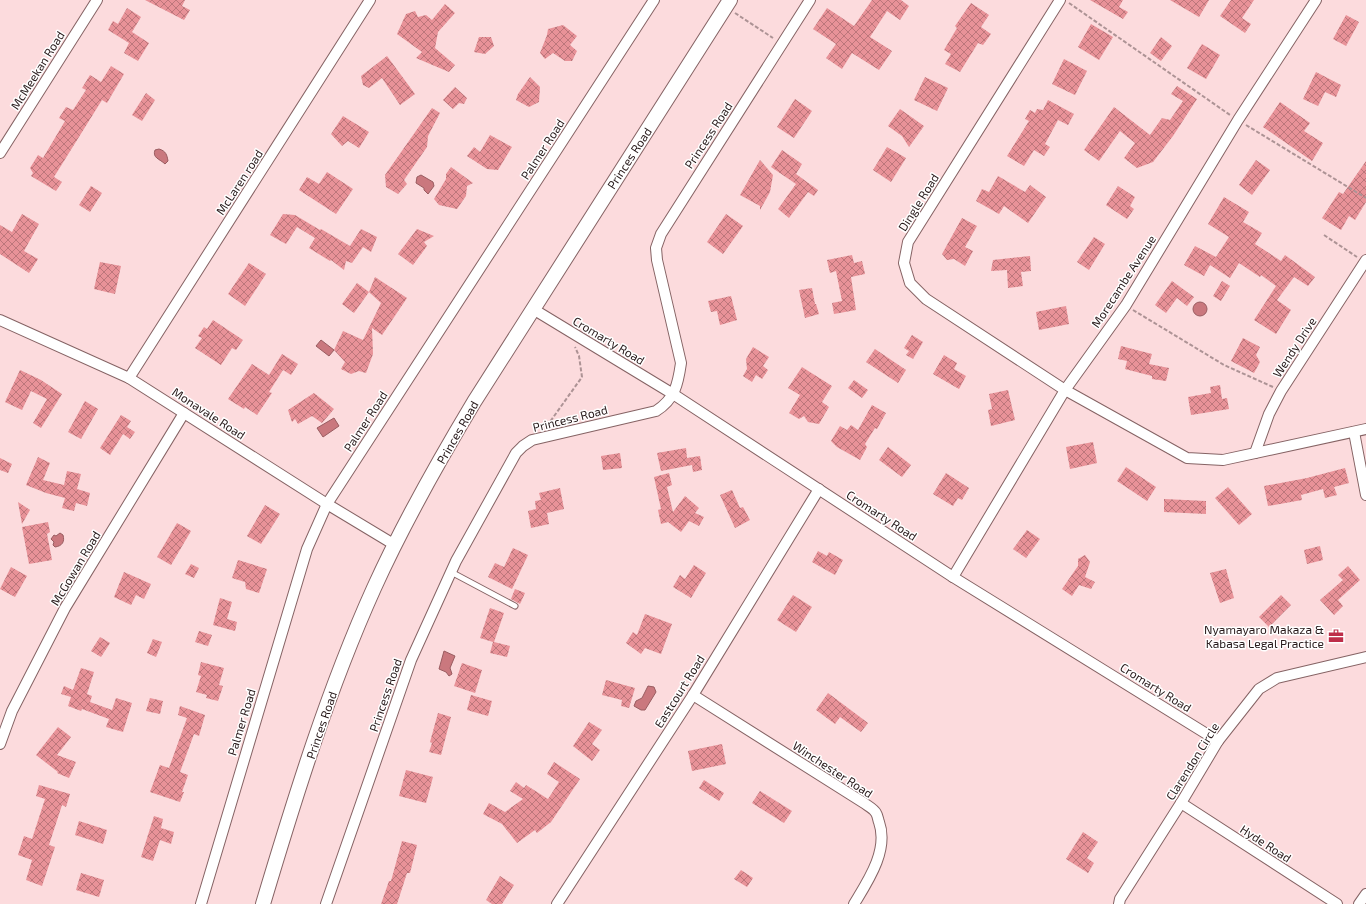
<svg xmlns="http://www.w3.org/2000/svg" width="1366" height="904" font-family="'Exo 2',sans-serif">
<defs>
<pattern id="building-cross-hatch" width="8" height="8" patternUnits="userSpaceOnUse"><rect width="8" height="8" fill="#e89298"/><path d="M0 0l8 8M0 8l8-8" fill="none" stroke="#bc767b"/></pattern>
</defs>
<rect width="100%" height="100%" fill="#fcdbdd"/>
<g fill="#ca787e" stroke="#995c60">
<path d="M159,149C166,151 167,155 168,161L165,164C160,159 152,158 155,150Z"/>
<path d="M421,175L433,182L434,186L428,194L424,190V188L416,183L417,177Z"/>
<circle cx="1200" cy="309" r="7"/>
<path d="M321,340L334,350L329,356L316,346Z"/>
<path d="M334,418L339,426L323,437L317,428Z"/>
<path d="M60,533L63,535C65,542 62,546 55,547L53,545L54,542L51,539L54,535L56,536Z"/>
<path d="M444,651L455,656L450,668L452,674L449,676L446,672L439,669Z"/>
<path d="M648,686L654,687L656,692L645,710H641L634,706L636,701L642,698Z"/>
</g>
<g fill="url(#building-cross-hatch)">
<path d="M145,0H185L182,6L190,10L184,20Z"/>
<path d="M872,0H901L909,6L900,20L887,11L870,37L892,51L879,70L852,53L842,69L826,58L836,44L813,29L827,8L854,26Z"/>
<path d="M1090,0H1123L1119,7L1128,12L1123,19Z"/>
<path d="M1170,0H1209L1199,17Z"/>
<path d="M1231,0H1254L1242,18L1251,24L1245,33L1220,16Z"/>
<path d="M971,3L989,15L981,27L991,34L983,45L978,43L960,72L945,64L951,54L944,50L957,28L955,26Z"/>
<path d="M445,4L455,13L438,32L435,48L455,65L449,72L416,58L422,52L397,34L406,14L415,11L418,17L426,15L432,20Z"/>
<path d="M127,8L141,17L132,32L149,43L138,61L124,53L129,43L108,30L113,21L118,24Z"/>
<path d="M1346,15L1359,22L1346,46L1333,39Z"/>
<path d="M1091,24L1113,37L1099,60L1078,47Z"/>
<path d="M563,25L577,36L570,45L577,51L572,61H565L553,53L545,59L540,53L547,35L548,29Z"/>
<path d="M479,37H491L494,46L485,54L474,52Z"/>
<path d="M1161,37L1172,46L1161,61L1150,53Z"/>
<path d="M1202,44L1220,55L1206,79L1187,68Z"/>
<path d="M387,56L415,94L400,105L382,78L369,88L363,85L361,76Z"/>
<path d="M1064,59L1087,71L1075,95L1052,84Z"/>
<path d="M111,66L124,74L107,103L102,100L54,177L62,182L56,191L31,176L33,173L30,168L38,155L43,158L65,121L59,118L66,107L73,110L86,90L82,88L90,75L101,82Z"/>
<path d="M1316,72L1341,85L1336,97L1325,92L1318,106L1303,99Z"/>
<path d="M530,77L540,87L539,102L529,107L516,100L518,94Z"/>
<path d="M925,77L948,88L937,111L914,100Z"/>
<path d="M1177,86L1197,99L1173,136L1153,162L1137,168L1124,158L1135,143L1120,131L1099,161L1084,150L1114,107L1150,135L1162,118L1170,120L1183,101L1171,94Z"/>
<path d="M455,87L467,98L464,104L459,103L453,109L443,100Z"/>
<path d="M146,93L155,100L142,121L132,115Z"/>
<path d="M795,99L812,111L794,138L777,127Z"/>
<path d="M1048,100L1074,114L1068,125L1058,120L1045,144L1050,147L1044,156L1034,150L1024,166L1007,156L1029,121L1025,119L1030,110L1035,113L1037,109L1043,110Z"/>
<path d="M1280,102L1310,123L1304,131L1323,143L1312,161L1263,127Z"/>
<path d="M432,108L440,113L428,136L427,147L404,180L407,184L398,194L386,187L385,175Z"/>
<path d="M900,109L924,126L909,147L902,136L888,126Z"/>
<path d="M343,116L369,132L359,148L348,141L342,146L331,134Z"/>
<path d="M490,135L512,147L498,170L487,169L467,156L474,147L480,152Z"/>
<path d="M887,147L906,158L891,182L873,170Z"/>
<path d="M782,150L802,164L796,174L818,190L814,196L808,192L789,218L778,209L796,184L771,167Z"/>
<path d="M760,160L773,175L770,192L760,210V206L740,195Z"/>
<path d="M1256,160L1270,170L1252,195L1239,185Z"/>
<path d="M1366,161V202L1355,220L1349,216L1341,230L1322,218L1339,192L1343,194Z"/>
<path d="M451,167L473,183L467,186L466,196L457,209L439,205L434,199L446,179V174Z"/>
<path d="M327,172L353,189L336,214L299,190L307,177L319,184Z"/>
<path d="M998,176L1025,192L1030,185L1046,197L1028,223L1004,206L999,214L976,201L982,189L989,192Z"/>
<path d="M91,186L102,193L90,212L79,205Z"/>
<path d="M1118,186L1135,197L1130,206L1134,209L1127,219L1106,205Z"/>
<path d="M1224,197L1249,212L1243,222L1262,233L1255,244L1281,261L1285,255L1315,277L1308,286L1294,277L1277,300L1291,310L1276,334L1254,320L1276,286L1261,275L1260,277L1239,263L1230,278L1210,265L1204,276L1184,265L1195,246L1216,257L1229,237L1208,224Z"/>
<path d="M22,214L39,224L24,251L38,259L29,273L0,254V225L12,232Z"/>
<path d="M283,214L295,215L320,230L321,229L350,246L361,229L377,237L371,252L363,247L352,263L346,261L344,270L331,260L330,261L309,248L315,238L297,227L286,244L270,235Z"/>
<path d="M726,214L743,226L723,254L707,242Z"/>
<path d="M962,218L977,226L965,247L973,251L965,266L954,259L947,260L942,254Z"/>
<path d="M417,229L434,236L424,242L427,246L413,265L398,254Z"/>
<path d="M1094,237L1105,244L1089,270L1077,262Z"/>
<path d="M852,255L854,263L862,261L865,274L851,277L856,310L834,314L832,303L842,301L836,271L830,273L827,260Z"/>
<path d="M1030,256L1031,271L1021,272L1023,286L1008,288L1007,270L991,271L993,260Z"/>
<path d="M100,262L121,266L115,294L94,289Z"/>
<path d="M249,263L266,274L245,306L228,294Z"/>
<path d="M375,277L407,298L382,335L372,328L373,354L366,373L359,371L351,374L341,369L345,362L334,350L343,331L363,340L381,303L369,292Z"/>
<path d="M1172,281L1194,297L1187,306L1177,298L1166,313L1155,305Z"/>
<path d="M1222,281L1230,286L1221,301L1213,296Z"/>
<path d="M357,283L369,292L354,313L342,304Z"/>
<path d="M812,288L815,304H816L819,314L805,318L799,290Z"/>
<path d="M731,296L737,320L720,325L717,311L711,312L708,301Z"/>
<path d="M1066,306L1069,324L1039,330L1036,312Z"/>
<path d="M213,320L243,340L236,350L232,348L221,365L195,348L202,338L198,336L204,327L207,329Z"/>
<path d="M912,335L923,342L913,359L906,355L909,351L904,348Z"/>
<path d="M1243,338L1260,347L1256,355L1260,362L1254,373L1231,361Z"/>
<path d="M1121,346L1152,354L1149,364L1169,368L1166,381L1152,379V376L1125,369L1127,361L1118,359Z"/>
<path d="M753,347L769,357L763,366L768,370L762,379L756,375L752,382L743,376L747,369L746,359Z"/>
<path d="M875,349L906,370L898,383L866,362Z"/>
<path d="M282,354L298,364L291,375L283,370L269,392L272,393L257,415L245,407L244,409L228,399L252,364L269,375Z"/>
<path d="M944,355L957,363L954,369L966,376L959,389L933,374Z"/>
<path d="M802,367L832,386L822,402L829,407L819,424L808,422L804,416L799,419L789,413L800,395L788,388Z"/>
<path d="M20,370L41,380L62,394L41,428L33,423L47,399L31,391L22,410L5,402Z"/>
<path d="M854,380L868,390L862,398L848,388Z"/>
<path d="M1220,385L1222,399L1227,398L1229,409L1191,415L1188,397L1211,393L1210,387Z"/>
<path d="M1008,390L1015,420L991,426L988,410L992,409L989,394Z"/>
<path d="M314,393L334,409L322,423L312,416L298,424L295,419L292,422L288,410Z"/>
<path d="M85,401L98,409L81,439L68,432Z"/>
<path d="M872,405L886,413L877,429L875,428L865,444L867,447L860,460L837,447L831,441L840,426L847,430L851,425L858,430Z"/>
<path d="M121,415L131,421L127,427L135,432L130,439L123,434L110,455L100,448Z"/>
<path d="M1093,442L1097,463L1070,469L1066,447Z"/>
<path d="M888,447L911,465L902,477L879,460Z"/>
<path d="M686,448L687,458L700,456L702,470L693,472L692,465L661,471L657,453Z"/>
<path d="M620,453L622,468L603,470L601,456Z"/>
<path d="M38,457L50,463L43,480L64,485L67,471L81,474L77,489L90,493L87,506L76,503L74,511L62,508L65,498L46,493L26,485Z"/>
<path d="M0,458L12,464L8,473L0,470Z"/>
<path d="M1126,467L1156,487L1147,501L1117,481Z"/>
<path d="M1345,468L1349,483L1334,487L1337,495L1325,498L1323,489L1301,495L1302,500L1268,506L1264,486L1307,478Z"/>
<path d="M669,473L672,485L667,487L673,512L685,496L699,508L695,513L704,517L699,526L689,521L681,532L668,522L661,524L658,510L661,509L654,477Z"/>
<path d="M946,473L969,488L962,500L958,498L953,506L933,494Z"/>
<path d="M1228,487L1252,514L1239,525L1215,498Z"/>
<path d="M560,488L564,509L547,513L549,524L531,528L528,511L536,509L535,501L541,500L539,493Z"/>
<path d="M732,490L740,508L743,507L750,520L735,528L720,495Z"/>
<path d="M1164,499L1206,501V514L1164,512Z"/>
<path d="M18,502L30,510L22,524Z"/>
<path d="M265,505L280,514L261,544L247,536Z"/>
<path d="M48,522L50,532L47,534L52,560L29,564L22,527Z"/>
<path d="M177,523L191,531L171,565L157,557Z"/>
<path d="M1027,530L1040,539L1026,558L1013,549Z"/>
<path d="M1320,546L1323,560L1307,564L1304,550Z"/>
<path d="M513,548L528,555L512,589L488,577L495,563L504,567Z"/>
<path d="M818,551L827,556L829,552L843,560L835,575L812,562Z"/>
<path d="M1085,555L1090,562L1085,577L1095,582L1091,589L1079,585L1072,596L1062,589L1078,566V559Z"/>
<path d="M238,560L267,569L259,593L246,589L245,582L232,578Z"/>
<path d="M191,564L199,568L194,578L185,574Z"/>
<path d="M694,565L706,573L691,598L673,587L680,575L685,579Z"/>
<path d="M1348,566L1360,580L1338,600L1343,606L1334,615L1320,600L1343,580L1338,575Z"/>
<path d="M11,567L27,576L15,597L0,589Z"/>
<path d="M1226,569L1234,598L1220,603L1210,573Z"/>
<path d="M124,572L151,584L144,599L136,595L131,605L114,597Z"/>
<path d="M515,589L525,593L520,604L511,599Z"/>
<path d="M793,595L812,607L796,632L777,620Z"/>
<path d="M1281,595L1291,605L1269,627L1259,617Z"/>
<path d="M220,598L232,602L227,619L237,622L235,631L213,625Z"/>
<path d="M490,608L504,613L494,642L510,646L507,657L490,653L493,642L480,638Z"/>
<path d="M645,614L672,624L661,654L645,648L641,654L626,643L633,632L637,635Z"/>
<path d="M199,631L212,635L208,646L195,642Z"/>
<path d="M100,637L110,643L101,657L91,651Z"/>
<path d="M153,639L162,642L156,657L147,653Z"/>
<path d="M201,662L224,668L219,685L223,686L218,701L206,698L207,695L196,692L201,676L198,675Z"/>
<path d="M462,663L482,670L475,693L454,686Z"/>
<path d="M81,668L94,672L87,694L92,696L90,702L112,710L116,698L132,703L123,732L106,727L109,719L82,709L81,711L68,706L71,697L61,694L64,686L73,690Z"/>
<path d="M606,680L635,688L629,708L621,706L622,700L602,695Z"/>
<path d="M828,693L868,723L861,732L840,717L835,724L816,710Z"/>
<path d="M471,695L492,701L488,716L467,710Z"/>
<path d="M150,698L163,701L160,714L146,711Z"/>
<path d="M180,706L205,715L199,736L194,734L180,772L188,775L182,792H184L180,802L150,792L160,765L169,768L187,718L178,715Z"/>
<path d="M438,713L451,717L441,755L429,752L432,743L430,742Z"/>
<path d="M589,722L602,730L592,744L600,750L592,761L573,746Z"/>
<path d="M58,727L71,737L57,755L76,762L69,778L57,773L58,772L36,755Z"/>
<path d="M722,744L726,764L692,771L688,751Z"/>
<path d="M554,762L580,779L551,822L537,833L535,830L517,843L502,824L483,814L489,803L505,812L523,799L510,791L516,782L524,788L526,785L548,799L559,782L547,774Z"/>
<path d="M406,770L433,777L426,803L399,796Z"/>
<path d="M704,780L724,793L719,801L699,788Z"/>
<path d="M39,785L70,794L66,807L62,805L49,845L55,847L42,886L26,880L32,860L18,855L24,836L32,839L45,799L36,796Z"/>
<path d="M760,791L792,811L784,823L752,803Z"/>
<path d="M154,816L163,819L161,828L174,832L171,844L160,840L153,861L141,857Z"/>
<path d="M79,821L107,830L103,844L75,835Z"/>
<path d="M1083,832L1098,842L1087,858L1094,863L1088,873L1066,859Z"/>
<path d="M402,841L417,845L410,873H407L397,904H381L389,881H391Z"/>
<path d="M741,870L753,878L747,887L734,879Z"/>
<path d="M81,873L104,880L99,897L76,890Z"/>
<path d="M500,876L514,885L502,904H492L486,900Z"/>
</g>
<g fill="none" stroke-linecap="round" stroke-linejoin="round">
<g stroke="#856364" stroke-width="7">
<path id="lane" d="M451,572L515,606"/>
</g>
<g stroke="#856364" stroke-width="12">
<g id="street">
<path d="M1060,0L908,242L904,263L910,283L926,299L1065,390L1187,458L1223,460L1366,429"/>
<path d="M0,153L97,0"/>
<path d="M533,309L673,394L953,577L1218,741"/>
<path d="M0,320L129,378L327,504L395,545"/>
<path d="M129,378L370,0"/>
<path d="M1354,432L1366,495"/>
<path d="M1255,453L1269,414L1281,391L1366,260"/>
<path d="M953,577L1065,390L1126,305L1238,120L1316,0"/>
<path d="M693,695L864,803C868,806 874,809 876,813C878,816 878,820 879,822C889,850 868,881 854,904"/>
<path d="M0,744L12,711L65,608L184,413"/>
<path d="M1181,803L1337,904"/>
<path d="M201,904L307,549L327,504L654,0"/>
<path d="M326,904L411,660L456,561L516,453L523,446L532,440L656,411C675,399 678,384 681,363L657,260L656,248L661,234L810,0"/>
<path d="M557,904L693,695L819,489"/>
<path d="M1119,904L1120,899L1181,803L1218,741L1259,689L1277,678L1366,657"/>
<path d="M1359,904L1366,894"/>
</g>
</g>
<g stroke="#856364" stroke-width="16">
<path id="secondary" d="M263,904C295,797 328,690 374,588C403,524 438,462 474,402L730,0"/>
</g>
<g stroke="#ad9395" stroke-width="2" stroke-dasharray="4 2" stroke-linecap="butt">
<path d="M1069,3L1230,115"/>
<path d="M735,13L773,38"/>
<path d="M1246,125L1366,198"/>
<path d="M1324,235L1357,257"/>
<path d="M1133,310L1224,365L1273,387"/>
<path d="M547,426L582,377L579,356L575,347"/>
</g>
<use href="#lane" stroke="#fff" stroke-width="5"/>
<use href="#street" stroke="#fff" stroke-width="10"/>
<use href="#secondary" stroke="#fff" stroke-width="14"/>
</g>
<defs>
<g id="office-bare" transform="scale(1.2)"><path d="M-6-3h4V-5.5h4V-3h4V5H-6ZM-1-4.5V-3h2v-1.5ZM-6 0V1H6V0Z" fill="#be2d49" stroke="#fff" stroke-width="2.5" paint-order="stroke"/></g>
</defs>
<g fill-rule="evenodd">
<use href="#office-bare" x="1336" y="636"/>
</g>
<g text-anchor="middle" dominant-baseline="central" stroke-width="3" stroke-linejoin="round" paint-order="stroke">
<g font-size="12" fill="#281a1b" stroke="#fff">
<text transform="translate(37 70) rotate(-58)">McMeekan Road</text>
<text transform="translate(708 135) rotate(-57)">Princess Road</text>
<text transform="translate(542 149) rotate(-57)">Palmer Road</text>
<text transform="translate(629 158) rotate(-57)">Princes Road</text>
<text transform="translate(239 182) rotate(-57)">McLaren road</text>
<text transform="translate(918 202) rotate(-58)">Dingle Road</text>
<text transform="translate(1123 281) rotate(-57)">Morecambe Avenue</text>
<text transform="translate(609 340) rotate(31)">Cromarty Road</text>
<text transform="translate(1294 347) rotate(-57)">Wendy Drive</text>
<text transform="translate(209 413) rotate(33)">Monavale Road</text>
<text transform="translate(570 418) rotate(-14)">Princess Road</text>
<text transform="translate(365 421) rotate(-57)">Palmer Road</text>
<text transform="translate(457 432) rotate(-60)">Princes Road</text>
<text transform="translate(882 515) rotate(33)">Cromarty Road</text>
<text transform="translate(75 568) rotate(-59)">McGowan Road</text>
<text transform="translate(1156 687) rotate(32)">Cromarty Road</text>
<text transform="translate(679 691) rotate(-58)">Eastcourt Road</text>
<text transform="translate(385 695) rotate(-71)">Princess Road</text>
<text transform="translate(241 722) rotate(-73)">Palmer Road</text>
<text transform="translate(321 725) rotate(-71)">Princes Road</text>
<text transform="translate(1192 761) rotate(-58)">Clarendon Circle</text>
<text transform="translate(833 769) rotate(33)">Winchester Road</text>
<text transform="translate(1266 843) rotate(33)">Hyde Road</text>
</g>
<g font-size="12" fill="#281a1b" stroke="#fff" text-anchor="end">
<text x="1324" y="629">Nyamayaro Makaza &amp;<tspan x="1324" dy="14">Kabasa Legal Practice</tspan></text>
</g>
</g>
</svg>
